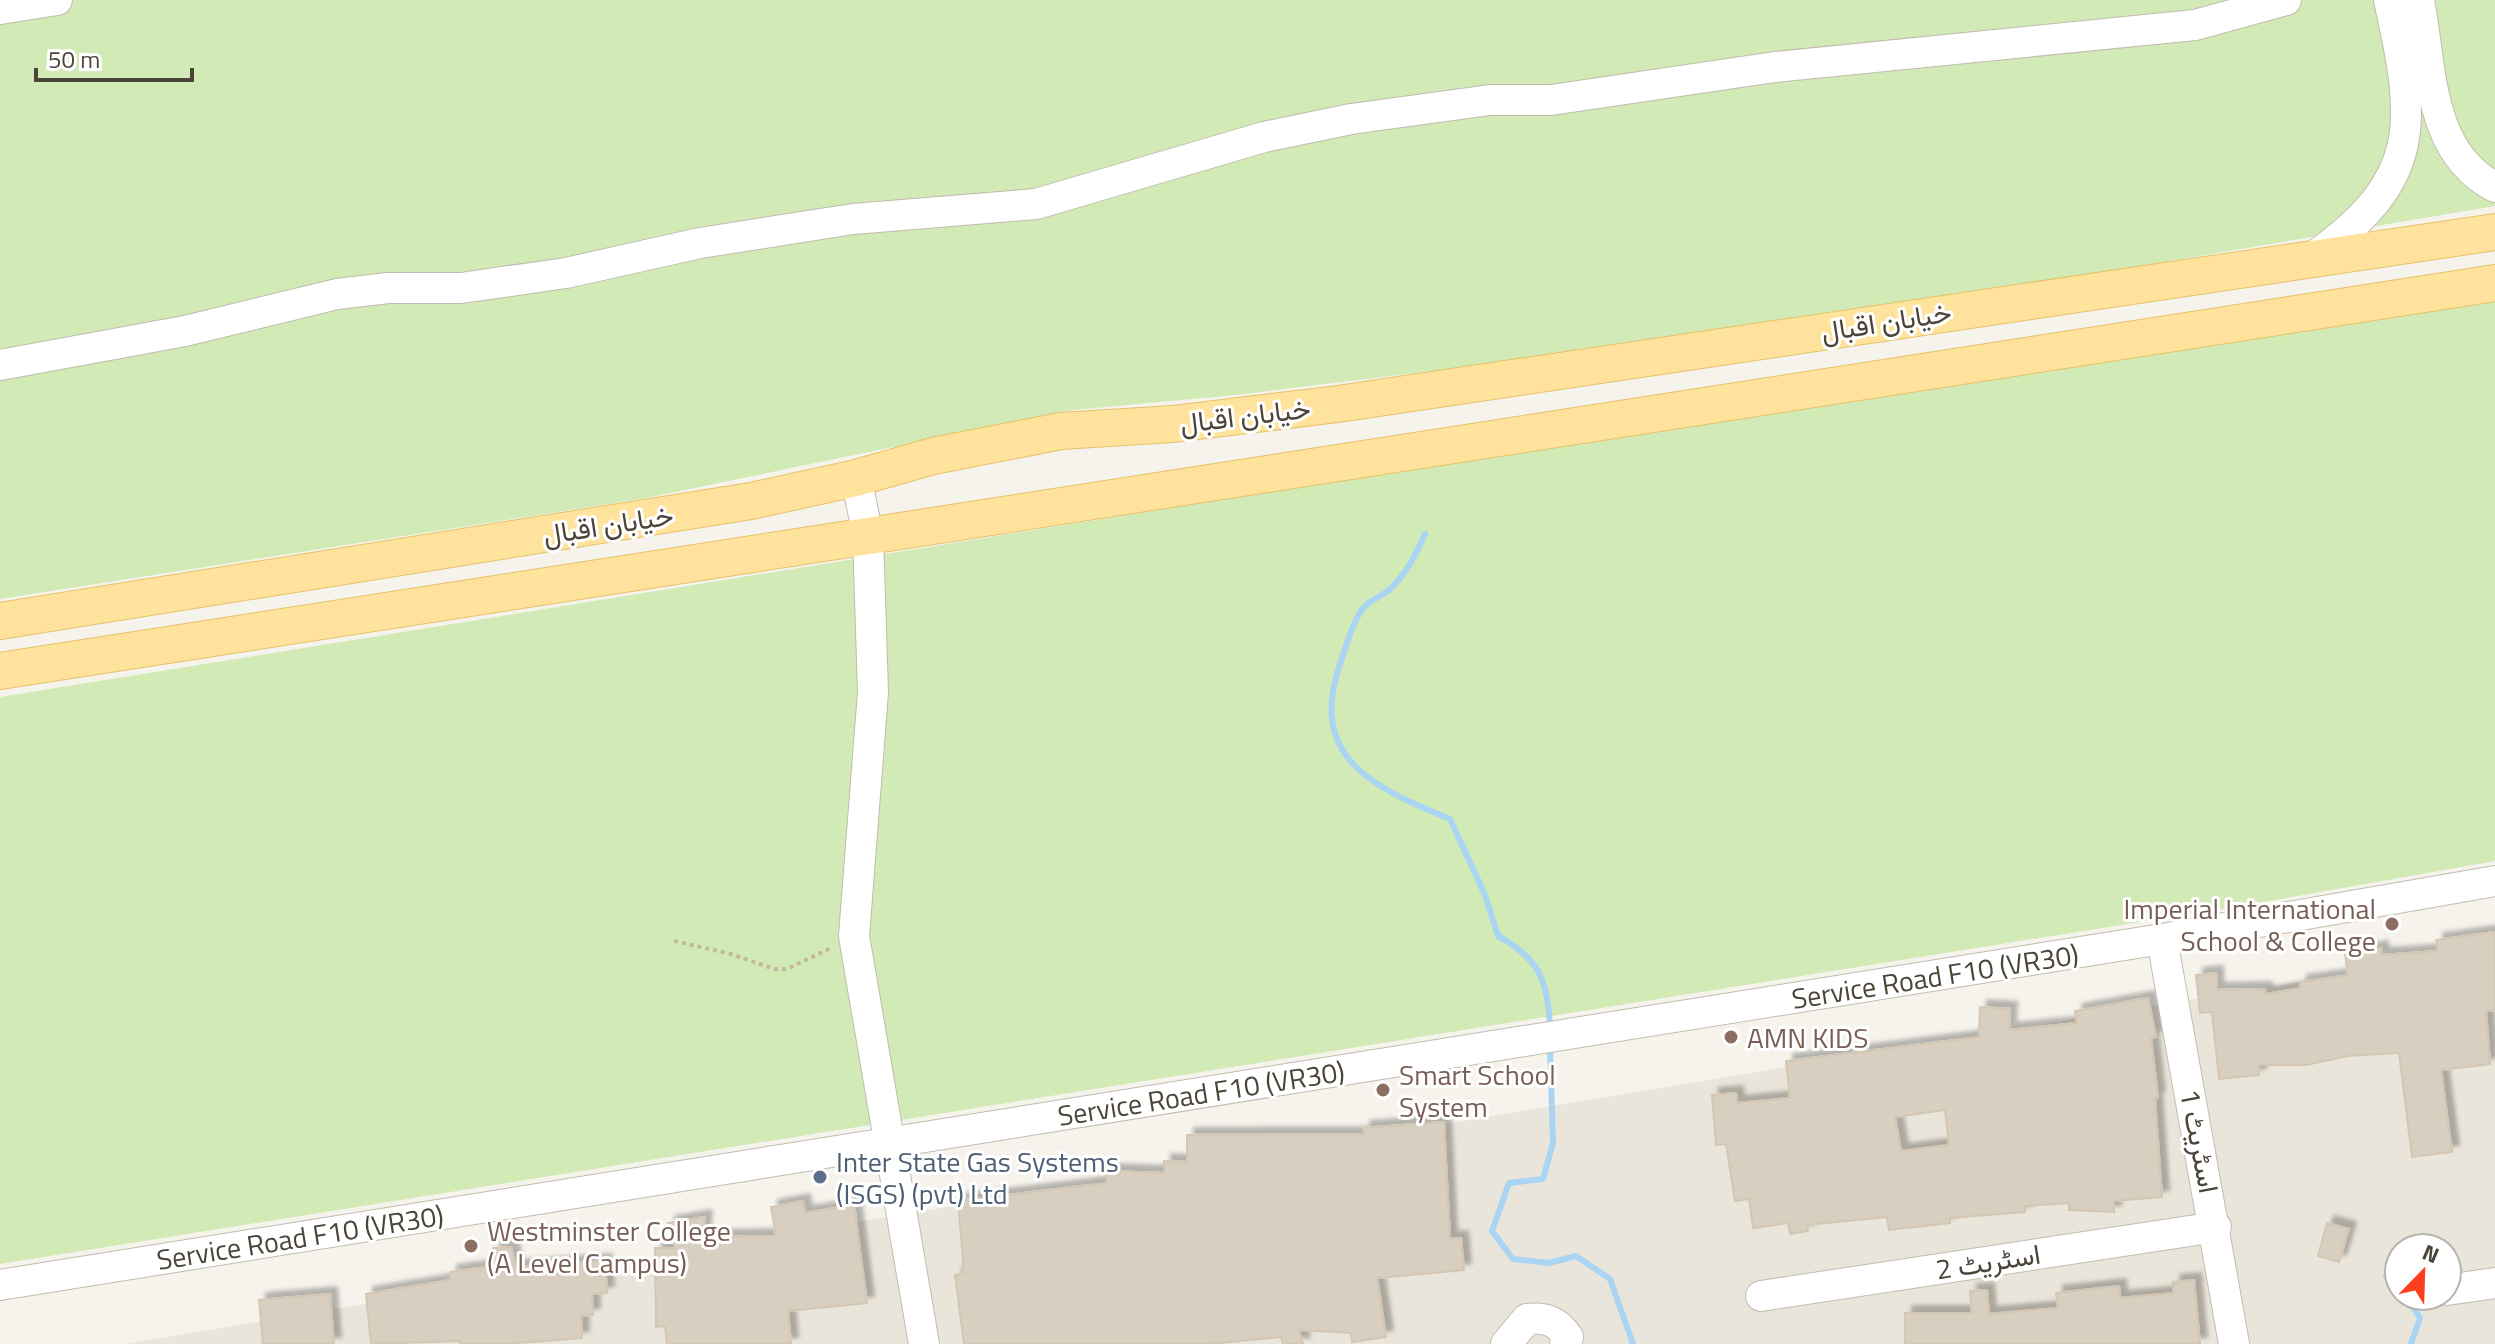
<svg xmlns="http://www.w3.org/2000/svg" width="2495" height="1344" font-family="'Titillium Web',Vazirmatn,sans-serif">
<defs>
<filter id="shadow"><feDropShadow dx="7" dy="-7" stdDeviation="2" flood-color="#0004"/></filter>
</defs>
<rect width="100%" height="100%" fill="#f6f3ec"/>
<path fill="#eae5da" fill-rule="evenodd" d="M2495,949V1344H125ZM2399,1248H2447V1296H2399Z"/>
<g fill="#d2eab5">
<path d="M0,0H2495V206L2040,283L1637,346L1236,395L1073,410L641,499L0,599Z"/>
<path d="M2495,300V861L2252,904L0,1264V697L1715,420Z"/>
</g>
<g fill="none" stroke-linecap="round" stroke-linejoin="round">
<g stroke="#a9d4f2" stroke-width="6">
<path d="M1425,534C1416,554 1406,575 1389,590C1382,596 1370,600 1364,607C1353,620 1346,647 1340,664C1307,759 1375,788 1450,819L1485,895L1498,936C1540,959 1548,981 1550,1028"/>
<path d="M1550,1047L1553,1143L1543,1179L1509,1183L1492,1231L1513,1259L1549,1263L1576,1256L1610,1279L1633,1344"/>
<path d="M2386,1276L2399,1289"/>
<path d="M2406,1296L2420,1318L2411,1344"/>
</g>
</g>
<g fill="#d8cfc1" stroke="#d3c7b4" stroke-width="2" fill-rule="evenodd" filter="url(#shadow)">
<path d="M2495,932V1010L2486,1011L2490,1064L2441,1070L2452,1152L2412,1157L2399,1053L2348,1056L2306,1065H2259V1075L2219,1079L2212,1012L2200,1013L2196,975L2216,973L2217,990L2265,989L2266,994L2300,988V982L2348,975L2345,954L2381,948L2382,955L2438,951L2436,940Z"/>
<path d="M2148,998L2156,1037L2151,1038L2158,1098L2155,1099L2162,1197L2114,1201V1212L2069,1210V1203L2025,1206V1212L1950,1218V1223L1889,1230L1887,1217L1807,1225L1808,1231L1790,1234L1788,1223L1753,1228L1749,1199L1735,1201L1726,1144L1716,1145L1712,1095L1736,1093L1737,1103L1790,1098L1786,1061L1979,1037L1980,1007L2010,1009L2009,1030L2077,1023L2075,1011ZM1945,1110L1949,1145L1901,1151L1895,1117Z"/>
<path d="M1444,1122L1450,1239L1461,1238L1464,1270L1377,1278L1386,1337L1352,1342L1351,1333L1299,1330L1303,1344H1283L1281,1337L1209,1344H964L955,1275L964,1273L958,1201L1106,1183V1171L1164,1173V1161L1187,1162V1135L1364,1134L1363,1128Z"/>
<path d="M803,1201L805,1213L854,1205L867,1303L788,1311L791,1344H667L665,1326L656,1327L655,1248H675L668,1223L705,1217L703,1237L776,1236L771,1207Z"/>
<path d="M2327,1223L2349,1229L2339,1262L2318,1256Z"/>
<path d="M511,1247L516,1267L605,1261L607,1293L592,1294L593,1315L581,1316L582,1338L506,1344H460V1341L371,1344L366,1294L451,1280L450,1272L494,1266L493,1248Z"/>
<path d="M2194,1280L2200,1344H1905V1313H1972L1970,1291L1987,1290L1989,1314L2058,1308L2056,1293L2119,1286L2120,1298L2174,1293L2173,1282Z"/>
<path d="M330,1294L334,1344H263L259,1300Z"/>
</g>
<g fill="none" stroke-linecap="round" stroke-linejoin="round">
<g stroke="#c2bbae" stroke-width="32">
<g id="minor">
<path d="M2419,0C2432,66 2427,152 2495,187"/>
<path d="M0,9L57,0"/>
<path d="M2313,257C2424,179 2416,122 2389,0"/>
<path d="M0,365L185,331L337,294L388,288H461L566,273L700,243L853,219L1036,204L1264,137L1351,119L1490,100H1551L1775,67L2195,25L2286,0"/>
<path d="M856,478L868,535L873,692L854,936L924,1344"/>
<path d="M2162,939L2234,1344"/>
<path d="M0,1285L2162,939L2495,881"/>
<path d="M2447,1290L2495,1283"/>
<path d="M1761,1296L2216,1227"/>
<path d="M1506,1344L1527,1319C1546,1317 1557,1321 1568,1337L1565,1344"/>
</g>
</g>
<g stroke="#e6c16a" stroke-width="38">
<g id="major">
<path d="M0,621L751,501L856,478L933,456L1061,431L1173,424L1338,404L2495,232"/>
<path d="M0,671L2495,283"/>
</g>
</g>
<path stroke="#c4b79f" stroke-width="4" stroke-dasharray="4 4" stroke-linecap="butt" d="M674,941L731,954L774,969H787L831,948"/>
<use href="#minor" stroke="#fff" stroke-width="30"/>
<use href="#major" stroke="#ffe39c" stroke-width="36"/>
</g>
<g fill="#8d6e63" stroke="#fff" stroke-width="3">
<circle cx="2392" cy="924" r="8"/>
<circle cx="1731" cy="1037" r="8"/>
<circle cx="1383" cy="1090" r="8"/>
<circle cx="471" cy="1246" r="8"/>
</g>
<circle fill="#5c6f8a" stroke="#fff" stroke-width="3" cx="820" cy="1177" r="8"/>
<g text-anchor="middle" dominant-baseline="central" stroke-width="6" stroke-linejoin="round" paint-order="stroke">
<g font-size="28" fill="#4b4439" stroke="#fff">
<text transform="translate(1886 321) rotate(-9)">خیابان اقبال</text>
<text transform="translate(1245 415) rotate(-7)">خیابان اقبال</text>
<text transform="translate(608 524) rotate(-9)">خیابان اقبال</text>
<text transform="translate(1935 976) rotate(-9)">Service Road F10 (VR30)</text>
<text transform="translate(1201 1093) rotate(-9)">Service Road F10 (VR30)</text>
<text transform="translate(2200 1141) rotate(79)">اسٹریٹ 1</text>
<text transform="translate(300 1237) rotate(-9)">Service Road F10 (VR30)</text>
<text transform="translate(1988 1261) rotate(-9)">اسٹریٹ 2</text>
</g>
<g font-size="28" fill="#785e54" stroke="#fff" text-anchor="start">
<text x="2376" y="908" text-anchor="end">Imperial International<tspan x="2376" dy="32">School &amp; College</tspan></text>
<text x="1747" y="1037">AMN KIDS</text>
<text x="1399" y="1074">Smart School<tspan x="1399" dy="32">System</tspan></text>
<text x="487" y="1230">Westminster College<tspan x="487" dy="32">(A Level Campus)</tspan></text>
</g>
<g font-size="28" fill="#4e5e75" stroke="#fff" text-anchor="start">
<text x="836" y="1161">Inter State Gas Systems<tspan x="836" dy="32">(ISGS) (pvt) Ltd</tspan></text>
</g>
</g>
<g transform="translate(2423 1272) rotate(23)"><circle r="38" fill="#ffffff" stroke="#b7b4b0" stroke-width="2"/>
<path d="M0-6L14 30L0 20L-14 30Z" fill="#fc3f1d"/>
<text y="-12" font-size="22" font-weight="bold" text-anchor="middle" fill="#4b4439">N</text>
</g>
<path d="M36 68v12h156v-12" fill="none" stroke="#4b4439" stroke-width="4"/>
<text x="48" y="68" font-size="24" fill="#4b4439" stroke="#ffffff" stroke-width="6" paint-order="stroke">50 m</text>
</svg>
